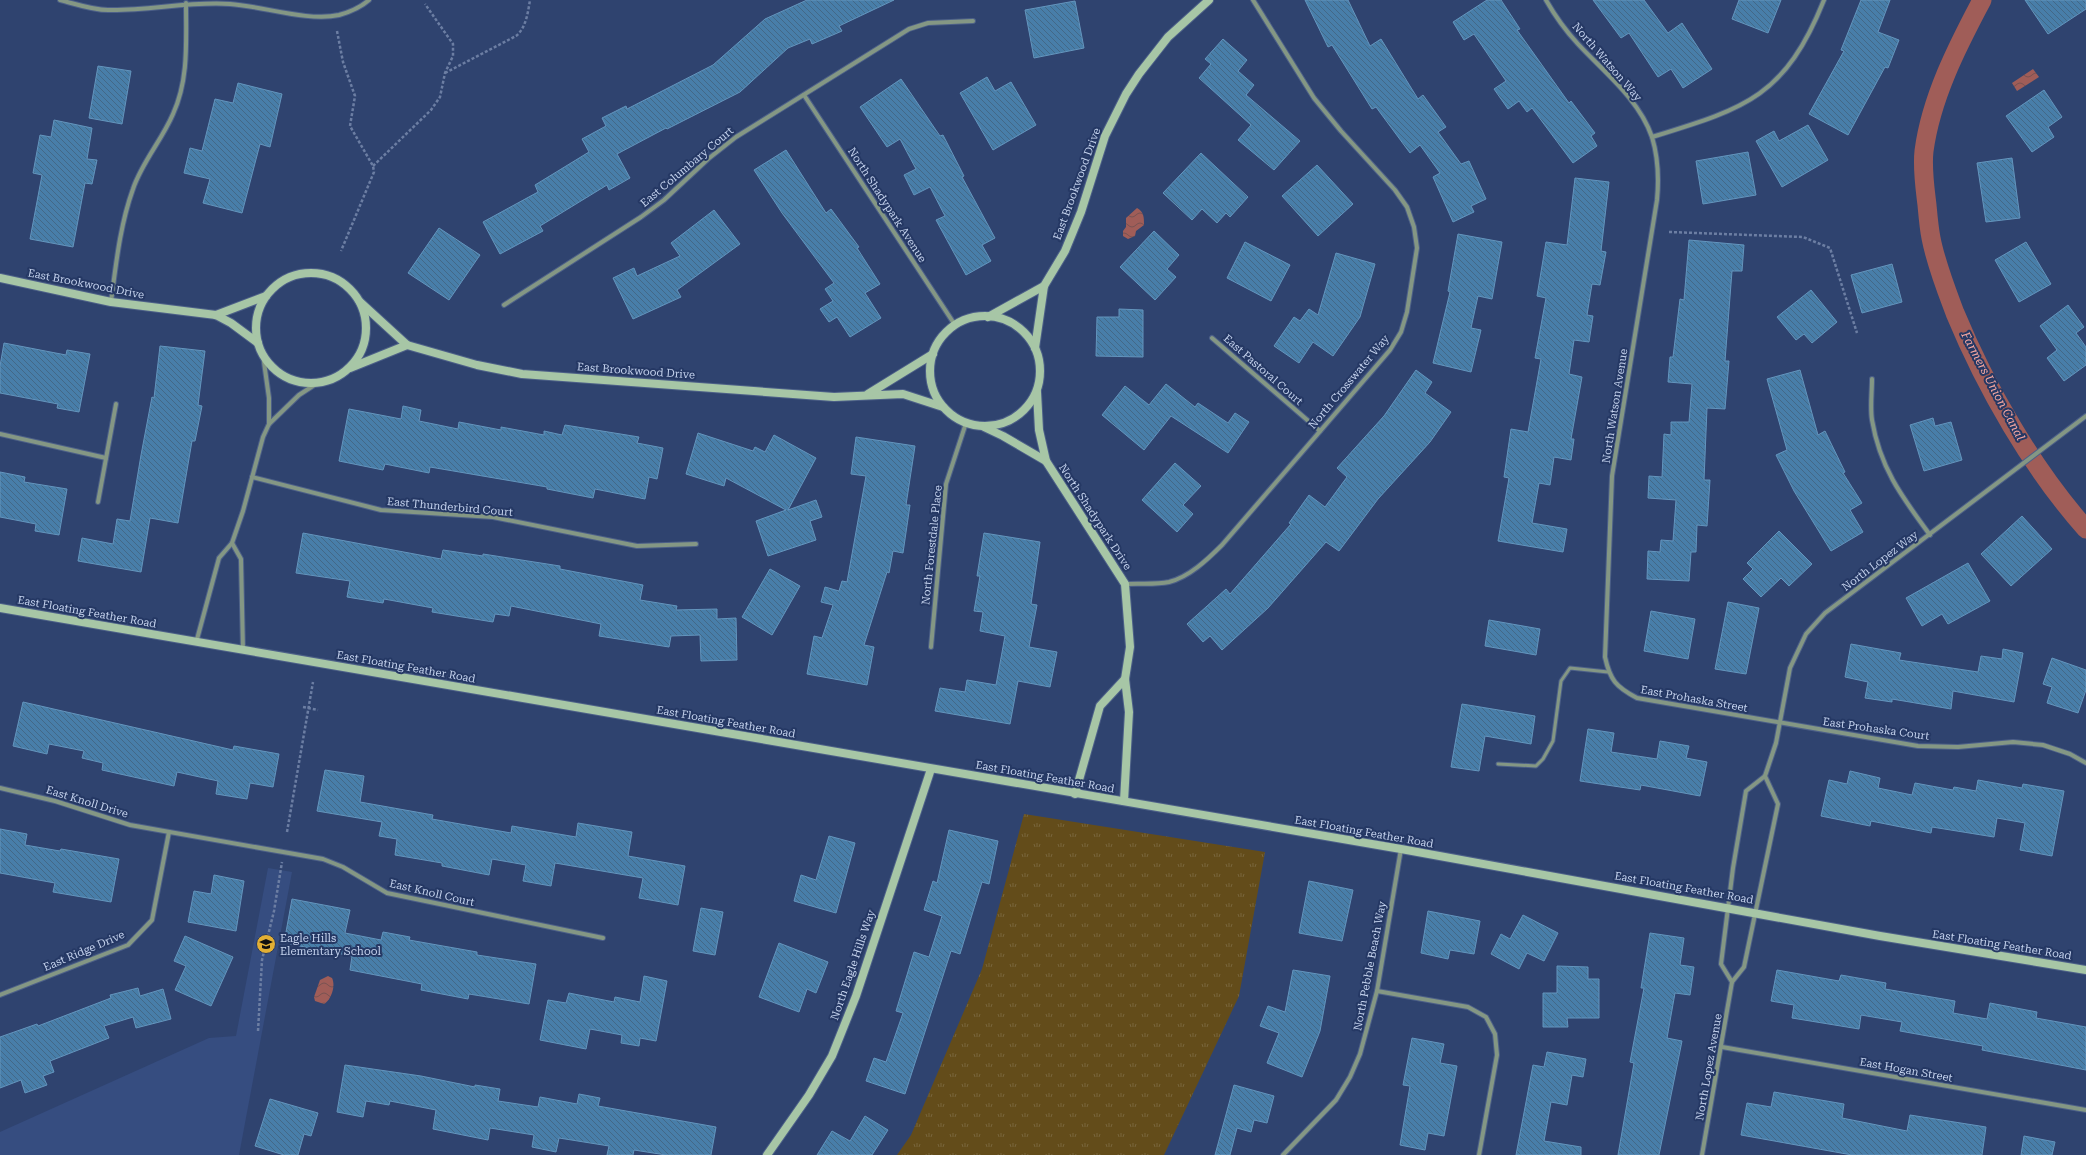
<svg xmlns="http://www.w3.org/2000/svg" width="2086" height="1155" font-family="'Roboto Serif',serif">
<defs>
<pattern id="grass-tufts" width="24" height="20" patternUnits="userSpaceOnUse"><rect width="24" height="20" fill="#634c1a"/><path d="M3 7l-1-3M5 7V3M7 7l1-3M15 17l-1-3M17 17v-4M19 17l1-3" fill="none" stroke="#78653c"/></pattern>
<pattern id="water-waves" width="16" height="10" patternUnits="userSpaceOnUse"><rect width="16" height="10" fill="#a05d58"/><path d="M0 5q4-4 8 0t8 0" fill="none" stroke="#785151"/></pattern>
<pattern id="building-back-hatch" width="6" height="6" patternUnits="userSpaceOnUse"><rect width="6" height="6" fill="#487ea9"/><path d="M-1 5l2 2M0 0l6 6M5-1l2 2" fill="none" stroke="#436887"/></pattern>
</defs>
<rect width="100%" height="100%" fill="#2f436f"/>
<path fill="#364d80" d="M268,868L292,872L239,1155H0V1132L209,1038L236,1036Z"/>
<path fill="url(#grass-tufts)" d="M1024,814L1265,852L1239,996L1164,1155H897L911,1135L982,969Z"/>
<g fill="url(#water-waves)">
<path d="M2033,69L2039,77L2017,91L2012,83Z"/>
<path d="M1137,208C1144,212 1144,217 1144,225L1136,231L1135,236L1128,239L1123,236V231L1126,227V218Z"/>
<path d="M328,976L332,978C336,986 331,1000 324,1004L315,1001L314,997L320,980Z"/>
</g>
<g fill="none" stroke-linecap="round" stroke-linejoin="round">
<path stroke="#a05d58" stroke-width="19" d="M1982,0C1957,47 1931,98 1924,151C1922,169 1925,188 1927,205C1928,216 1929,228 1931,238C1936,264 1946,289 1955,313C1986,388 2032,468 2086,529"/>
</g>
<g fill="url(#building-back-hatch)" stroke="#6495bd">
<path d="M807,0H894L839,26L842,31L812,44L810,39L788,48L740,92L667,129L666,128L617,154L630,178L609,190L607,185L540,226L543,231L500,254L483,222L538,192L535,185L589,152L582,139L606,126L602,118L626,106L627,109L713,65L765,19Z"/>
<path d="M1305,0H1348L1370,46L1381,39L1418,99L1423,95L1446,127L1438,132L1461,164L1469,161L1486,199L1471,206L1474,212L1453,222L1433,177L1440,173L1420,145L1410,153L1376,107L1372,109L1332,45L1328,47Z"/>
<path d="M1487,0H1501L1520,29L1517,30L1569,103L1571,101L1595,133L1591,136L1597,146L1573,163L1532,108L1527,112L1519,101L1508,109L1494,89L1506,81L1474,34L1464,40L1453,22Z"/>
<path d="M1593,0H1644L1668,33L1682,23L1712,69L1683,88L1671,69L1658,77L1629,33L1621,38Z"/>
<path d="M1739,0H1781L1768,33L1732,19Z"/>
<path d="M1861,0H1890L1878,32L1899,40L1888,68L1885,67L1848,135L1809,114L1844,51L1841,50Z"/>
<path d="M2025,0H2086V9L2048,34Z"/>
<path d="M1075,1L1084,48L1034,58L1025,10Z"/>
<path d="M1223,39L1247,60L1238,71L1254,85L1246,95L1300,141L1274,170L1238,140L1251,125L1199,78L1211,64L1205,59Z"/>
<path d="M98,66L131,71L122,124L89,118Z"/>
<path d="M987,77L995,91L1011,82L1036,125L993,150L960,93Z"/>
<path d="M901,79L940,136L943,135L964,176L962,177L995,238L982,245L991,261L966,275L936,220L945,216L930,187L914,195L904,175L916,169L900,139L887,147L860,107Z"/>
<path d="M238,83L282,94L270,147L260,144L242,213L203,203L210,179L184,173L190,148L202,151L215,99L233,103Z"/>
<path d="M2044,90L2062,117L2048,127L2054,137L2032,152L2006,116Z"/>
<path d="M54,120L92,128L87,159L97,160L92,184L85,183L73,247L30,239L42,175L33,173L40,135L51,137Z"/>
<path d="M1808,125L1828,160L1782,187L1756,141L1774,131L1779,141Z"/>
<path d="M786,150L826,213L831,209L859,247L857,248L880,284L865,293L881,318L850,337L837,317L829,322L820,309L833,301L825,289L834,283L782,213L754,170Z"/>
<path d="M1748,152L1756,195L1703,204L1696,161Z"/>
<path d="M1201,153L1248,197L1230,217L1226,213L1217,223L1202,209L1192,220L1163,193Z"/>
<path d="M2012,158L2020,218L1986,222L1977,163Z"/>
<path d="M1317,165L1353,204L1318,236L1282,196Z"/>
<path d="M1575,178L1609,182L1601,251L1606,252L1600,285L1592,284L1587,315L1593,316L1589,342L1574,340L1569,374L1582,377L1571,439H1574L1571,460L1554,457L1550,485L1539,483L1532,523L1567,529L1563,552L1498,541L1509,478L1504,477L1511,429L1528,432L1541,359L1535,358L1546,298L1537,296L1546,242L1567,245Z"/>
<path d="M714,210L740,244L677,290L681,297L633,319L613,278L634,268L637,276L680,256L671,243Z"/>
<path d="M439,228L480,255L449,300L408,273Z"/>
<path d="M1154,231L1179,255L1167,269L1176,277L1155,300L1120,267Z"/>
<path d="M1458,234L1502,242L1492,299L1478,296L1471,328L1481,330L1471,372L1433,363L1450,292L1448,291Z"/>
<path d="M1689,240L1744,245L1742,271H1732L1725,361H1729L1725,409L1707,408L1704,480H1710L1707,526L1697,525L1696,552H1691L1689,581L1647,579L1648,551L1660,552L1661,540L1673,541L1676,500L1648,498L1649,476L1662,477L1664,434L1671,435V422H1689L1692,384L1668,382L1670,357H1673L1680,299L1684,300Z"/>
<path d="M1245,242L1290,265L1271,301L1227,278Z"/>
<path d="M2026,242L2051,284L2019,302L1995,260Z"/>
<path d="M1336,253L1375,264L1360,317L1333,356L1313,342L1299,363L1274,346L1294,317L1300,321L1309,309L1318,315Z"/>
<path d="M1892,264L1902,302L1862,313L1851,275Z"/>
<path d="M1811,290L1837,322L1812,343L1804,334L1796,340L1777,317Z"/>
<path d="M2068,305L2084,327L2076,333L2086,347V365L2064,381L2047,358L2057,350L2040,326Z"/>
<path d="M1119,309L1143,310V357L1096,356L1097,317H1119Z"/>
<path d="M4,343L66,355L67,350L90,354L79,412L57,408L58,404L0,393V366Z"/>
<path d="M160,346L205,351L198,405L202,406L195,441H192L178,523L150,518L141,572L78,561L82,538L113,544L117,519L130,521L141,455L152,397L154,398Z"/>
<path d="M1416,370L1432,382L1425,393L1451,412L1430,442L1378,499L1339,551L1326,542L1268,608L1222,650L1210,636L1203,642L1187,624L1226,589L1230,594L1291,524L1289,523L1309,495L1325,507L1347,477L1337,468L1384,416Z"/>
<path d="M1800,370L1818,435L1825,431L1845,472L1843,473L1862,503L1850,510L1863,532L1831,551L1794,491L1776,455L1787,450L1767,379Z"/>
<path d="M1166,384L1195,407L1198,403L1228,423L1235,413L1249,422L1228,453L1171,416L1144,450L1102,415L1125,386L1149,405Z"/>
<path d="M403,406L421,410L419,421L458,429L459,422L501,430V427L544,435V431L562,435L565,425L639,437L637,443L663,448L657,479L649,477L645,499L595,489L593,498L547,489V487L430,467L429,473L385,464L383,470L339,461L349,409L401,419Z"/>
<path d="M1933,418L1935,426L1951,422L1962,460L1924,471L1910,425Z"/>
<path d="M698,433L753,451L755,447L765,452L774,435L816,458L788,510L816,500L822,517L810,521L816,540L768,556L756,521L786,510L726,478L724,486L686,474Z"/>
<path d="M856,437L915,446L906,505H910L903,553L893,551L889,573L887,572L864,645L874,647L867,685L807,674L814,636L822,638L833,605L821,602L825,587L839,591L842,581L847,582L866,476L851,474Z"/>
<path d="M1175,463L1201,486L1183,505L1193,514L1177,532L1142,500Z"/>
<path d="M0,472L25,477L24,482L67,489L59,535L35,531L36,524L0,517Z"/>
<path d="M2022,516L2052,549L2011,586L1981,554Z"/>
<path d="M1779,531L1812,564L1789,586L1781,578L1761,597L1743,579L1753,569L1747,563Z"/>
<path d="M303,533L441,559L443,550L483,556V554L560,566V569L643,585L640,600L677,606L676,610L717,609V619L736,618L737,660L701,661L700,635L671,636L669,647L599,636L601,624L511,606L509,616L495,614L493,622L432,612L433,608L384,599L383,603L347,597L350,581L296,573Z"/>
<path d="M984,533L1040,542L1031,604L1037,605L1029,647L1057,652L1050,687L1018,681L1010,724L935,711L940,688L965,692L967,680L996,685L1005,636L980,631L983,612L974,611L980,576H977Z"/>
<path d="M1968,563L1990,601L1948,624L1942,614L1922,626L1906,598Z"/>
<path d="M770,569L800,586L772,635L742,617Z"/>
<path d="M1728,602L1759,608L1746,674L1715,669Z"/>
<path d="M1651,611L1695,619L1688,659L1644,651Z"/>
<path d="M1489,620L1540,629L1536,655L1485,646Z"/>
<path d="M1851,644L1901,653L1899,660L1978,672L1981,656L2002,659L2003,649L2023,653L2014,702L1953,691L1951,709L1892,699V702L1865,698L1868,682L1845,677Z"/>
<path d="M2052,658L2086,670V690L2078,713L2047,703L2052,687L2043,684Z"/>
<path d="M23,702L233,750L234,746L279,754L273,787L250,783L247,799L216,794L218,781L177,772L174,786L102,770L103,763L82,758L84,751L49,744L47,754L13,746Z"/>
<path d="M1462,704L1535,716L1531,744L1485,736L1479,771L1451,767Z"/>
<path d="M1588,729L1614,733L1611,752L1657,759L1660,741L1689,746L1686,758L1707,762L1700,796L1641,785L1640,790L1580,781Z"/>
<path d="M325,770L364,776L360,802L433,815L432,819L511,833L512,826L576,837L578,823L632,832L628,856L685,866L678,905L639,898L643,878L555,863L551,886L523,881L526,865L492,859L489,875L442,866V863L395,855L397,839L379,836L382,822L317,811Z"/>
<path d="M1850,771L1880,778L1878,788L1912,795L1915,783L1953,790L1954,787L1976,791L1978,780L2022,788L2023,784L2064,791L2052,856L2020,850L2025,823L1997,818L1994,837L1932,827L1931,833L1871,821L1870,826L1821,816L1829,780L1847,784Z"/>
<path d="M0,829L27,834L25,845L60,851L61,849L119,859L111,902L53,892L55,883L0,873Z"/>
<path d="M949,830L998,841L989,884L982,882L960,954L951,951L905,1094L866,1081L874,1058L886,1062L903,1013L896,1011L914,952L929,957L942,916L924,910L933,881L937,883Z"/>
<path d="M829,836L855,843L836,913L794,901L801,875L816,880Z"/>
<path d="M214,875L244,881L236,931L188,922L194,891L211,894Z"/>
<path d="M1309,881L1353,890L1342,941L1299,933Z"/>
<path d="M292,899L350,910L345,933L381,940L383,932L410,937L409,940L477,952V955L536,964L529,1004L469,994L468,999L421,990L422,984L350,970L352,956L284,943Z"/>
<path d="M701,908L723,912L715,955L693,951Z"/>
<path d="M1428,911L1480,921L1474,954L1450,950L1448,959L1421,953Z"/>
<path d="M1523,915L1558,933L1544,961L1527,953L1519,969L1491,954L1501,934L1510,939Z"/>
<path d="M1650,933L1684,938L1680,965L1694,967L1690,995L1675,993L1667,1038L1682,1041L1659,1155H1618L1634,1063L1630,1062L1644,988H1641Z"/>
<path d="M185,936L233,957L211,1006L175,990L186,966L174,961Z"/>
<path d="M779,943L828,962L816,993L807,989L799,1012L759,997Z"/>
<path d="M1557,966L1588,967V979H1599V1018H1567L1568,1027H1543V993H1557Z"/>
<path d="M1293,970L1330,976L1320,1031L1302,1077L1267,1063L1279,1033L1260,1026L1268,1006L1285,1012Z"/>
<path d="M1777,970L1839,981L1841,975L1886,983L1885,989L1955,1001L1953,1013L1987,1019L1990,1003L2037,1012L2036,1018L2086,1027V1070L1982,1050L1983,1046L1900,1031L1902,1022L1861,1015L1859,1029L1792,1018L1794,1005L1771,1001Z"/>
<path d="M644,976L667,981L656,1041L640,1038L639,1046L621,1043L622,1035L590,1029L586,1049L540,1040L548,1000L566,1003L569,993L614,1002L615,997L640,1002Z"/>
<path d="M138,988L140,996L163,989L171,1019L136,1028L133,1017L104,1026L109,1038L50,1061L54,1072L43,1076L47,1085L25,1093L21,1080L0,1088V1037L37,1024L38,1026L111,998L110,995Z"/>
<path d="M1412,1038L1444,1044L1440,1063L1457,1066L1444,1136L1428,1133L1425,1150L1400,1145L1410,1086L1403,1085Z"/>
<path d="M1547,1052L1586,1059L1583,1077L1572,1075L1567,1105L1551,1102L1544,1141L1581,1147V1155H1516L1533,1065L1544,1067Z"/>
<path d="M345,1065L421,1076L475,1087V1085L500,1089L498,1101L538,1107L540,1097L577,1104L579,1094L600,1098L598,1106L716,1127L711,1155H666L634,1150L633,1155H607L609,1146L559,1138L556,1152L532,1147L534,1135L490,1128L488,1140L433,1129L436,1110L390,1101L389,1105L366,1101L363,1117L337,1112Z"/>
<path d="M1234,1085L1274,1096L1267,1123L1254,1120L1251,1132L1237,1128L1230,1155H1215Z"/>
<path d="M1774,1092L1844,1104L1842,1118L1907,1131L1910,1115L1986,1127L1982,1155H1852L1741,1135L1747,1103L1771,1107Z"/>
<path d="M270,1099L318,1113L311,1136L304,1134L298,1155H284L255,1146Z"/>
<path d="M865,1116L888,1130L872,1155H817L832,1131L850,1141Z"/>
<path d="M2024,1136L2055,1142L2052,1155H2021Z"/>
</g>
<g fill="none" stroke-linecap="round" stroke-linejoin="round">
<g stroke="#4d6088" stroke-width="5">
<path id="lane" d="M1498,764L1536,766L1543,759L1553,741L1561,681L1570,668L1608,672"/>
</g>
<g stroke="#4d6088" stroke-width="6">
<g id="street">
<path d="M60,0C76,4 92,10 108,10C149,11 189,1 230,4C262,6 308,22 339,15C350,12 361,7 369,0"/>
<path d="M1546,0C1555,16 1566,31 1578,44C1604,72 1639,99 1652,137C1658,157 1659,179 1657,200L1612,476L1605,657C1610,680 1616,687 1637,698L1918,746L1958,747L2013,742L2043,745L2070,754L2086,763"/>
<path d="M804,95L955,325"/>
<path d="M1652,137C1746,108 1785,97 1824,0"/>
<path d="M111,302C116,264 120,225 133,189C142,162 162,140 173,114C189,79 186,41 186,3"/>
<path d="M504,305L641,217L664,200L708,159L736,137L909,29L928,23L973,21"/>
<path d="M1212,338L1320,431"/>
<path d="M263,355L269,398V424"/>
<path d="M1872,379C1872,392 1870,407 1872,420C1880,468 1902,497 1930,535"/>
<path d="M0,434L106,458"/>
<path d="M252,477L381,510L493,517L637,546L696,544"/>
<path d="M98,502L116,404"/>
<path d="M232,543L241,559L243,651"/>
<path d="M1125,584C1139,583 1155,585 1169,582C1189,577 1207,560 1222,545L1390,350L1401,332L1407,312L1417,248L1414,227L1407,207L1395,190L1341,131L1314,98L1253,0"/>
<path d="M196,643L219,558L232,543L243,511L263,437L269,424L299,395L319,382"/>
<path d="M931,647L946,484L966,423"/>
<path d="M1765,776L1776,743L1790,668L1806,634L1825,613L2086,416"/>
<path d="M1765,776L1778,804L1744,967L1732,982L1721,964L1733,868L1746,791Z"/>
<path d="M0,788L55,801L130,825L323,859L343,867L387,893L603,938"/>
<path d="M1377,991L1468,1007L1486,1017L1495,1034L1497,1055L1479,1155"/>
<path d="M0,995L128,945L152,920L169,832"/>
<path d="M1722,1047L2086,1110"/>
<path d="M1283,1155L1336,1100L1350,1077L1360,1054L1377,991L1401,849"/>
<path d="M1702,1155L1732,982"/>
</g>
</g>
<g stroke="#4d6088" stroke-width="10">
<g id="secondary">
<circle cx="311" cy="328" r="55"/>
<path d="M0,278L111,302L216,315L231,323L258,343"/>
<path d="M360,302L407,345L477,365L522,374L834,397L903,394L943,407"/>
<path d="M216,315L266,296"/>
<circle cx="985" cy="371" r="55"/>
<path d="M988,317L1044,286"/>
<path d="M1035,348L1044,286L1065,251L1081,212L1105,136L1126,94L1139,74L1168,37L1209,0"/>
<path d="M350,368L407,345"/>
<path d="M1037,392L1039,430L1046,461L1125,584L1130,647L1125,679L1129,712L1124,801"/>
<path d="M868,394L933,354"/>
<path d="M984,427L1003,436L1046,461"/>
<path d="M0,608L1401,849L1880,936L2086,970"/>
<path d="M1075,794L1100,706L1125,679"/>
<path d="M767,1155L809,1095L832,1056L856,996L931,769"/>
</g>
</g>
<g stroke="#6c7ea3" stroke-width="2.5" stroke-dasharray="3 2" stroke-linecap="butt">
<path d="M337,31L343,62L355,96L350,126L373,166L374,172L341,251"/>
<path d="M445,73L516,36C526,28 528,12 530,0"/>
<path d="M373,166L431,110L440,97L445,73L453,56V44L425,4"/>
<path d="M1669,232L1803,237L1830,248L1857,333"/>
<path d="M303,707L318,710"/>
<path d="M287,832L313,682"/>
<path d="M258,1031L262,960L274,911L282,862"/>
</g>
<use href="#lane" stroke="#849784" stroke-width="3"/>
<use href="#street" stroke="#849784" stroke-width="4"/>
<use href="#secondary" stroke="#a7c6a6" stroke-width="8"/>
</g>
<defs>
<g id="school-disc" transform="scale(1)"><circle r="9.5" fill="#e2af34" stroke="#253864"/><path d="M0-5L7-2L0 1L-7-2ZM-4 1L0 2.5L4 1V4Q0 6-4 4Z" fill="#111"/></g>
</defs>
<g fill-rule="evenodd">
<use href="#school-disc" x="266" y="944"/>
</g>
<g text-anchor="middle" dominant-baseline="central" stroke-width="4" stroke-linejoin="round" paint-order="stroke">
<g font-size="11" fill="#c4d2ed" stroke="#253864">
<text transform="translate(1607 62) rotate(49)">North Watson Way</text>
<text transform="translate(687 167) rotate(-40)">East Columbary Court</text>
<text transform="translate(1077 184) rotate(-70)">East Brookwood Drive</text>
<text transform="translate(887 205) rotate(57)">North Shadypark Avenue</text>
<text transform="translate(86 284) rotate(11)">East Brookwood Drive</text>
<text transform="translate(1263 370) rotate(41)">East Pastoral Court</text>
<text transform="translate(636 371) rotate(4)">East Brookwood Drive</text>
<text transform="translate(1349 382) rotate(-50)">North Crosswater Way</text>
<text transform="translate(1615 406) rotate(-81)">North Watson Avenue</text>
<text transform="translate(450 507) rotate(5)">East Thunderbird Court</text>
<text transform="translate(1095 517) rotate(57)">North Shadypark Drive</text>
<text transform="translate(932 545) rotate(-84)">North Forestdale Place</text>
<text transform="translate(1880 561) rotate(-37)">North Lopez Way</text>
<text transform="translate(87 612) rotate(10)">East Floating Feather Road</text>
<text transform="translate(406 667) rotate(10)">East Floating Feather Road</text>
<text transform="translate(1694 699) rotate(10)">East Prohaska Street</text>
<text transform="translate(726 722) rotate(10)">East Floating Feather Road</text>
<text transform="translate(1876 729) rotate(8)">East Prohaska Court</text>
<text transform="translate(1045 777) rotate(10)">East Floating Feather Road</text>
<text transform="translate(87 802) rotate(17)">East Knoll Drive</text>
<text transform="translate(1364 832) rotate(10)">East Floating Feather Road</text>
<text transform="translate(1684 888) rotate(10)">East Floating Feather Road</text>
<text transform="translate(432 893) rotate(13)">East Knoll Court</text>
<text transform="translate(2002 945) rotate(9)">East Floating Feather Road</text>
<text transform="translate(84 951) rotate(-23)">East Ridge Drive</text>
<text transform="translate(853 965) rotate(-71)">North Eagle Hills Way</text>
<text transform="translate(1370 966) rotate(-79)">North Pebble Beach Way</text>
<text transform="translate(1709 1067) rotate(-80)">North Lopez Avenue</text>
<text transform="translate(1906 1070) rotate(10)">East Hogan Street</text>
</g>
<g font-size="11" fill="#c4d2ed" stroke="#253864" text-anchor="start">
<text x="280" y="938">Eagle Hills<tspan x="280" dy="13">Elementary School</tspan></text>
</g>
<g font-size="12" font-style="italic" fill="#f7a8a1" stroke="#253864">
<text transform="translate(1993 386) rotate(62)">Farmers Union Canal</text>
</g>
</g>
</svg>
